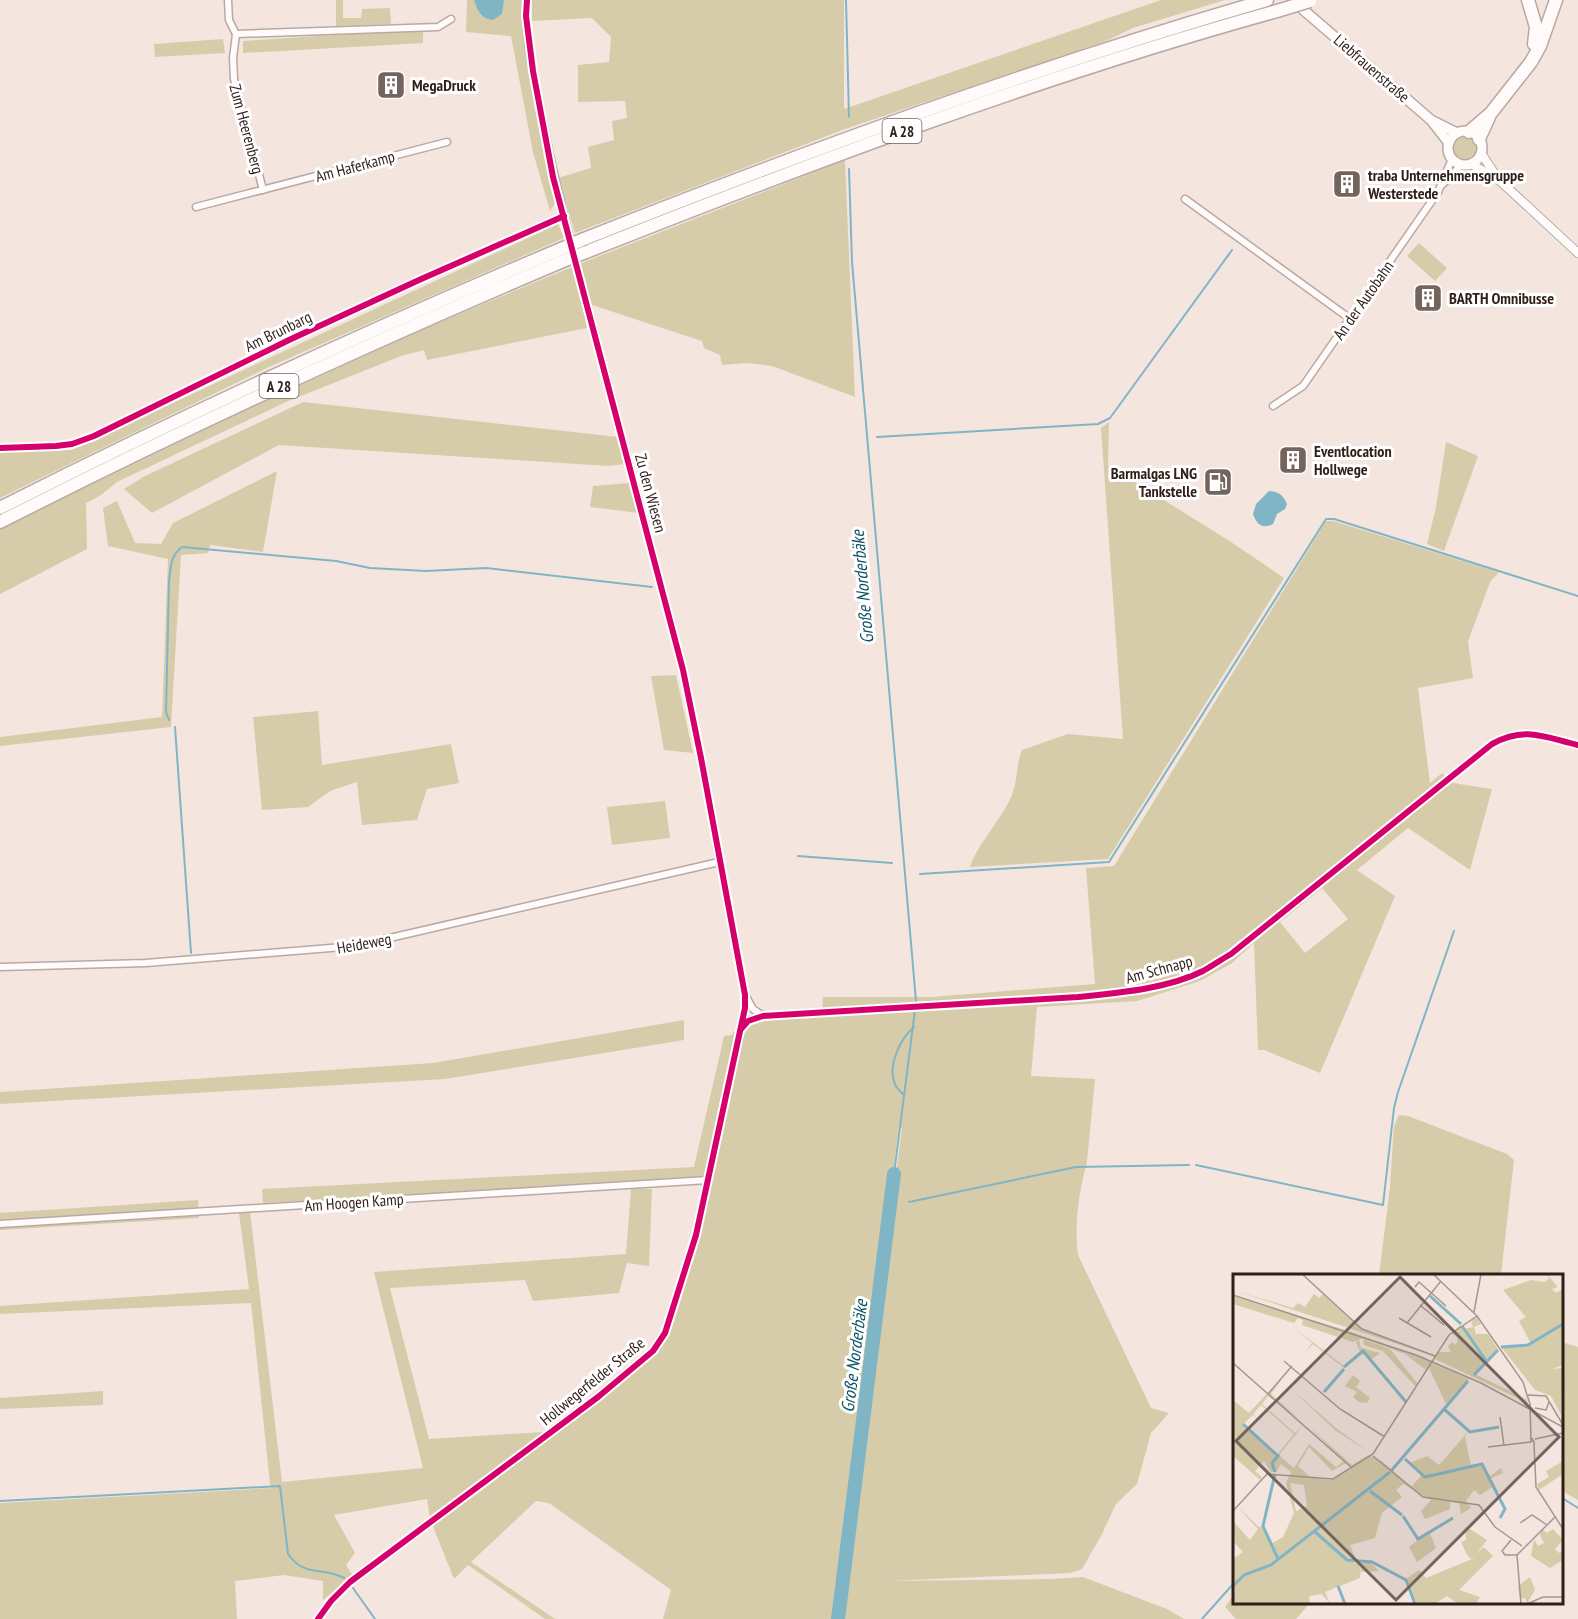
<svg xmlns="http://www.w3.org/2000/svg" width="1578" height="1619" font-family="'PT Sans Narrow',sans-serif">
<rect width="100%" height="100%" fill="#f5e5df"/>
<g fill="#d7cca9" fill-rule="evenodd">
<path d="M336,0H343V18H361L362,9L390,8L391,24L336,26Z"/>
<path d="M467,0H474L476,7L503,6L504,0H524V36L555,203L550,211L533,152L511,36L466,32Z"/>
<path d="M532,0H844V109L1161,0H1225L1133,28L1106,41L845,129L575,233L558,178L591,168L588,147L614,140L612,121L627,118L625,101L578,102V65L609,62L611,37L592,18L532,21Z"/>
<path d="M423,29V43L243,53V41Z"/>
<path d="M223,39L225,53L155,57L154,44Z"/>
<circle cx="1465" cy="148" r="12"/>
<path d="M845,160L855,397L772,366L747,363L722,365L720,355L704,348L702,341L592,305L583,307L587,328L427,360L424,350L401,356L286,402L117,482L101,495L86,503L87,549L0,594V529L14,522L223,421L418,331L572,267L579,287H585L579,264Z"/>
<path d="M558,224L564,238L269,367L0,498V452L71,450Z"/>
<path d="M1419,243L1447,268L1435,281L1407,256Z"/>
<path d="M303,402L618,437L625,464L608,466L279,445L152,513L124,489L145,476Z"/>
<path d="M1109,422L1108,465L1231,542L1284,578L1108,859L970,867C979,841 1001,821 1012,795C1018,780 1016,764 1022,750L1068,734L1123,739L1101,428Z"/>
<path d="M1446,442L1478,456L1444,551L1427,544L1436,507Z"/>
<path d="M277,471L263,552L210,545L208,553L181,555L171,727L0,746V737L162,717L168,559L108,546L103,508L117,501L135,543L161,544L173,523Z"/>
<path d="M629,483L638,513L590,507L593,486Z"/>
<path d="M1326,521H1333L1498,572L1497,575L1491,580L1468,641L1473,678L1418,688L1430,783L1442,773L1453,783L1492,789L1470,870L1408,828L1357,870L1395,896L1320,1073L1264,1050H1258L1254,943L1232,963L1200,981L1137,1001L1037,1007L1031,1076L1095,1079L1087,1162C1079,1191 1074,1225 1078,1255L1151,1408L1169,1413L1151,1433L1137,1484L1116,1504L1101,1536L1082,1569L1070,1573L890,1581L1049,1579L1083,1577L1167,1609L1184,1619H840L902,1128L899,1125L836,1619H663L671,1590L549,1503L536,1501L471,1562L555,1619H545L468,1565L454,1579L430,1519L427,1499L334,1515L355,1553L346,1565L353,1576L323,1600V1581L284,1575L235,1581L237,1619H0V1503L272,1488L270,1484L251,1303L0,1314V1306L249,1289L239,1213L250,1212L282,1482L423,1468L374,1272L626,1254L631,1188L652,1189L649,1266L627,1263L619,1293L533,1301L525,1280L390,1288L429,1439L543,1432L547,1437L656,1352L669,1332L698,1236L706,1177L434,1194L263,1203L262,1189L694,1167L724,1036L732,1035L733,1032L744,1034L752,1024L761,1021L822,1016L823,997H931L1095,984L1086,868L1114,866ZM1322,888L1348,919L1305,953L1280,922Z"/>
<path d="M676,675L693,753L664,750L651,676Z"/>
<path d="M318,711L322,765L451,744L459,783L427,789L417,820L362,825L357,782L330,791L308,807L262,810L253,717Z"/>
<path d="M665,801L670,838L612,845L607,807Z"/>
<path d="M684,1020V1040L445,1079L0,1104V1092L433,1063Z"/>
<path d="M1399,1115L1408,1116L1507,1154L1514,1160L1501,1275H1379L1390,1187L1394,1126Z"/>
<path d="M198,1200L199,1218L0,1230V1213Z"/>
<path d="M1562,1342L1578,1347V1500L1562,1491Z"/>
<path d="M103,1391V1405L0,1409V1398Z"/>
<path d="M1234,1594V1602L1310,1603L1296,1619H1236L1225,1607Z"/>
</g>
<g fill="#80b5c6">
<path d="M474,0H504L502,14L493,20C482,19 477,11 474,0Z"/>
<path d="M1269,491C1279,492 1283,495 1287,504L1285,509L1277,514L1273,524C1262,529 1257,525 1253,514L1256,504Z"/>
</g>
<g fill="none" stroke-linecap="round" stroke-linejoin="round">
<g stroke="#80b5c6" stroke-width="2">
<path d="M846,0L849,117"/>
<path d="M849,169L852,262L916,1001"/>
<path d="M877,437L1098,424L1110,418L1232,250"/>
<path d="M169,720L166,712L169,581C171,567 170,556 182,547L336,561L370,568L426,571L486,568L652,587"/>
<path d="M175,727L191,953"/>
<path d="M798,856L892,863"/>
<path d="M920,874L1109,862L1326,519H1334L1578,596"/>
<path d="M904,1095C901,1092 896,1088 895,1084C887,1066 900,1039 914,1027"/>
<path d="M1196,1165L1383,1205L1394,1108L1398,1092L1454,931"/>
<path d="M894,1174L915,1010"/>
<path d="M909,1202L1076,1167L1189,1165"/>
<path d="M1562,1498L1578,1508"/>
<path d="M0,1501L280,1486L288,1554C305,1578 322,1566 344,1578"/>
<path d="M353,1588L375,1619"/>
<path d="M1202,1619L1234,1583"/>
</g>
<path stroke="#80b5c6" stroke-width="14" d="M838,1619L894,1174"/>
<g stroke="#b8a9a4" stroke-width="9">
<g id="minor">
<path d="M228,0L229,20L236,34L233,58L234,79L263,190"/>
<path d="M527,0C524,34 532,68 539,101C548,150 559,197 572,246"/>
<path d="M236,34L438,27L451,19"/>
<path d="M1443,184L1462,164"/>
<path d="M1185,199L1349,318"/>
<path d="M196,207L447,142"/>
<path d="M1273,406L1303,386L1438,192L1452,159"/>
<path d="M0,448L56,446L72,444L94,436L289,340L419,280L564,216"/>
<path d="M0,967L146,963L355,946L719,862"/>
<path d="M745,995L753,1009L763,1016"/>
<path d="M741,1029L748,1021L763,1016L1078,997C1117,993 1167,989 1203,971C1212,966 1222,959 1231,954L1492,744C1525,726 1544,737 1578,745"/>
<path d="M0,1224L708,1180"/>
<path d="M318,1619L331,1601L350,1582L598,1397L653,1351L665,1333L696,1235L741,1029L745,1008V995L701,758L683,670L574,255"/>
</g>
</g>
<g stroke="#b8a9a4" stroke-width="10">
<g id="tertiary">
<path d="M1481,153L1498,179L1578,253"/>
<path d="M1471,164L1494,177"/>
</g>
</g>
<g stroke="#b8a9a4" stroke-width="12">
<g id="secondary">
<path d="M1292,0L1431,120L1449,143"/>
<path d="M1433,121L1457,133"/>
<circle cx="1465" cy="148" r="17"/>
</g>
</g>
<g stroke="#b8a9a4" stroke-width="15">
<g id="motorway">
<path d="M1528,0L1536,27L1534,44"/>
<path d="M1469,132L1491,113L1531,62L1540,46L1556,0"/>
<path d="M1479,139L1489,117"/>
<path d="M584,239C809,150 1035,67 1267,0"/>
<path d="M586,252C813,162 1042,76 1277,11"/>
<path d="M0,508C184,415 371,329 561,249"/>
<path d="M0,522C185,428 372,342 563,261"/>
</g>
</g>
<use href="#minor" stroke="#fefbfa" stroke-width="6"/>
<use href="#tertiary" stroke="#fefbfa" stroke-width="8"/>
<use href="#secondary" stroke="#fefbfa" stroke-width="9"/>
<use href="#motorway" stroke="#fefbfa" stroke-width="12"/>
<g stroke="#b8a9a4" stroke-width="15" stroke-linecap="butt">
<g id="motorway-bridge">
<path d="M1277,11L1310,1"/>
<path d="M561,249L584,239"/>
<path d="M563,261L586,252"/>
</g>
</g>
<use href="#motorway-bridge" stroke="#fefbfa" stroke-width="12"/>
<g stroke="#fff" stroke-width="10">
<g id="cycleway">
<path d="M0,448L56,446L72,444L94,436L289,340L419,280L564,216"/>
<path d="M741,1029L748,1021L763,1016L1078,997C1117,993 1167,989 1203,971C1212,966 1222,959 1231,954L1492,744C1525,726 1544,737 1578,745"/>
<path d="M318,1619L331,1601L350,1582L598,1397L653,1351L665,1333L696,1235L745,1008V995L701,758L683,670L553,177L533,71L526,16L527,0"/>
</g>
</g>
<use href="#cycleway" stroke="#d6006c" stroke-width="6"/>
</g>
<defs>
<g id="building-square" transform="scale(1.5)"><rect x="-9" y="-9" width="18" height="18" rx="4" fill="#75645e" stroke="#fff"/><path d="M-4-6H4V6H1V3H-1V6H-4ZM-2.5-4.3h1.7v1.8h-1.7ZM.8-4.3h1.7v1.8H.8ZM-2.5-1h1.7V.8h-1.7ZM.8-1h1.7V.8H.8Z" fill="#fff"/></g>
<g id="fuel-square" transform="scale(1.5)"><rect x="-9" y="-9" width="18" height="18" rx="4" fill="#75645e" stroke="#fff"/><path d="M-5.5-6h7V0h2V4h1.3V-2.5L3-4.5l.8-.8L6-3V5H2.5V1h-1V6h-7ZM-4.2-4.7v3.2H.2V-4.7Z" fill="#fff"/></g>
</defs>
<g fill-rule="evenodd">
<use href="#building-square" x="391" y="85"/>
<use href="#building-square" x="1347" y="184"/>
<use href="#building-square" x="1428" y="298"/>
<use href="#building-square" x="1293" y="460"/>
<use href="#fuel-square" x="1218" y="482"/>
</g>
<g text-anchor="middle" dominant-baseline="central" stroke-width="6" stroke-linejoin="round" paint-order="stroke">
<g fill="#fff" stroke="#6e625e" stroke-width="1.5">
<rect x="882.5" y="119" width="39" height="24" rx="4.5"/>
<rect x="259.5" y="374" width="39" height="24" rx="4.5"/>
</g>
<g font-size="15" font-weight="bold" fill="#301f19">
<text x="902" y="131">A 28</text>
<text x="279" y="386">A 28</text>
</g>
<g font-size="16" fill="#301f19" stroke="#fff">
<text transform="translate(1372 68) rotate(41)">Liebfrauenstraße</text>
<text transform="translate(247 129) rotate(75)">Zum Heerenberg</text>
<text transform="translate(355 166) rotate(-15)">Am Haferkamp</text>
<text transform="translate(1363 300) rotate(-55)">An der Autobahn</text>
<text transform="translate(278 331) rotate(-26)">Am Brunbarg</text>
<text transform="translate(651 493) rotate(75)">Zu den Wiesen</text>
<text transform="translate(364 943) rotate(-10)">Heideweg</text>
<text transform="translate(1159 969) rotate(-15)">Am Schnapp</text>
<text transform="translate(354 1202) rotate(-4)">Am Hoogen Kamp</text>
<text transform="translate(592 1381) rotate(-39)">Hollwegerfelder Straße</text>
</g>
<g font-size="16" font-weight="bold" fill="#301f19" stroke="#fff" text-anchor="start">
<text x="412" y="85">MegaDruck</text>
<text x="1368" y="175">traba Unternehmensgruppe<tspan x="1368" dy="18">Westerstede</tspan></text>
<text x="1449" y="298">BARTH Omnibusse</text>
<text x="1314" y="451">Eventlocation<tspan x="1314" dy="18">Hollwege</tspan></text>
<text x="1197" y="473" text-anchor="end">Barmalgas LNG<tspan x="1197" dy="18">Tankstelle</tspan></text>
</g>
<g font-size="18" font-style="italic" fill="#0d5366" stroke="#fff">
<text transform="translate(862 587) rotate(-95)">Große Norderbäke</text>
<text transform="translate(854 1356) rotate(-83)">Große Norderbäke</text>
</g>
</g>
<g transform="translate(1233 1274)">
<rect width="330" height="330" fill="#f5e5df"/>
<path d="M314,0L325,13L319,15L323,19L330,15V49L297,68L286,47L293,43L270,16L298,6L311,8L316,5ZM0,16L60,34L65,29L72,33L81,20L86,24L90,20L129,56L201,82ZM0,22L116,57L176,79L198,88L197,91L199,89L236,105L213,130L196,94L193,96L172,80L130,64L120,68L69,51L70,46L65,44L61,49L0,30ZM244,43L248,50L241,53L243,60H255L265,75L242,100L293,125L291,115L295,129L202,85L205,78H218L215,72L219,68L223,71L225,65L219,59L227,51L231,55L240,53L238,47ZM330,51V91L319,95L330,94L328,141L318,122L302,116L269,74L295,71ZM60,53L111,92L127,77L123,69L126,65L128,74L147,79L138,86L129,78L111,94L80,70L70,81L79,69ZM130,65L157,75L185,110L183,113L150,77L131,71ZM52,100L38,120L66,145L35,122L29,130L62,159L70,151L46,181L61,194L76,170L103,193L111,187L73,150L119,191L135,181L149,187L178,213L189,201L192,203L248,190L256,203L268,194L270,199L257,205L261,212L247,221L241,216L233,227L238,234L228,240L226,229L217,228V235L192,245L188,237L198,226L170,210L163,216L169,223L149,239L142,264L117,271L123,286L120,289H138L146,297L128,298V291L127,304L92,318L97,330L89,320L76,322L77,330H0V285L10,278L0,267V247L17,266L25,255L4,232L26,253L30,252L38,270L50,263L61,239L53,209L58,198L48,190L43,198H38L31,187L22,197L29,203L27,206L0,182V126L16,139ZM28,131L61,160L44,181L10,150L20,141L37,154L20,140ZM76,173L99,197L113,189L120,194L97,206L77,203L65,192ZM57,209L71,211L74,232L63,237ZM120,101L127,107L123,113L137,124L134,129L126,128L120,123L124,118L112,112ZM55,112L103,154L133,176L103,157ZM235,158L232,163L238,192L192,202L177,189L194,182L206,191ZM330,187V200L306,216L304,210L316,203L313,197ZM237,255L254,266L244,279L251,273L260,282L226,316L247,323L243,330H225L214,322L203,329L183,330L173,305L186,296L193,304L239,285L242,281L238,285L234,281L228,268L233,266L232,257ZM309,255L314,259L320,255L330,266L322,275L326,279L330,276V286L317,294L298,282L301,265L305,272L311,269L307,261ZM196,257L203,274L184,288L176,273ZM297,303L302,316L294,329L292,324L287,325L285,312Z" fill="#d7cca9" fill-rule="evenodd"/>
<path fill="none" stroke="#80b5c6" stroke-width="3" d="M197,22L228,50M229,52L254,88M268,73L295,71L330,50M111,93L130,77L173,128M241,101L265,76M91,118L111,95M212,136L237,158L266,153M10,150L45,182L39,189L42,198M172,185L192,203L249,190L272,235L267,244M158,197L235,107M42,200L30,252L45,285M139,212L157,198M137,217L169,241M170,242L185,265L220,244M81,257L114,286L139,288L173,306L182,330M0,312L11,301L38,291L139,212M105,312L112,330"/>
<path fill="none" stroke="#a69690" stroke-width="1.5" d="M69,0L129,55L202,82M200,0L244,42L290,108L297,130L298,167L301,168L299,164M182,13L186,8L213,32M0,21L183,81L248,109L330,153M187,31L211,51M241,38L248,0M166,44L198,63M174,49L208,7M51,87L107,135L152,163M0,89L119,194M35,120L59,92M295,121L313,122L330,151M302,134L313,136L316,128M267,143L271,172M302,165L330,159M301,169L303,213L330,255M255,173L298,168M140,182L190,223L246,231L262,253L289,272M0,237L34,200L100,205L140,180L216,61L244,42M287,249L299,241L314,251M278,266L269,277L272,281H284M288,330L284,281L322,243M294,330L310,323H330"/>
<path fill="#75645e" fill-opacity="0.15" stroke="#75645e" stroke-width="3" d="M167,3L326,163L163,326L3,167Z"/>
<rect width="330" height="330" fill="none" stroke="#301f19" stroke-width="3"/>
</g>
</svg>
